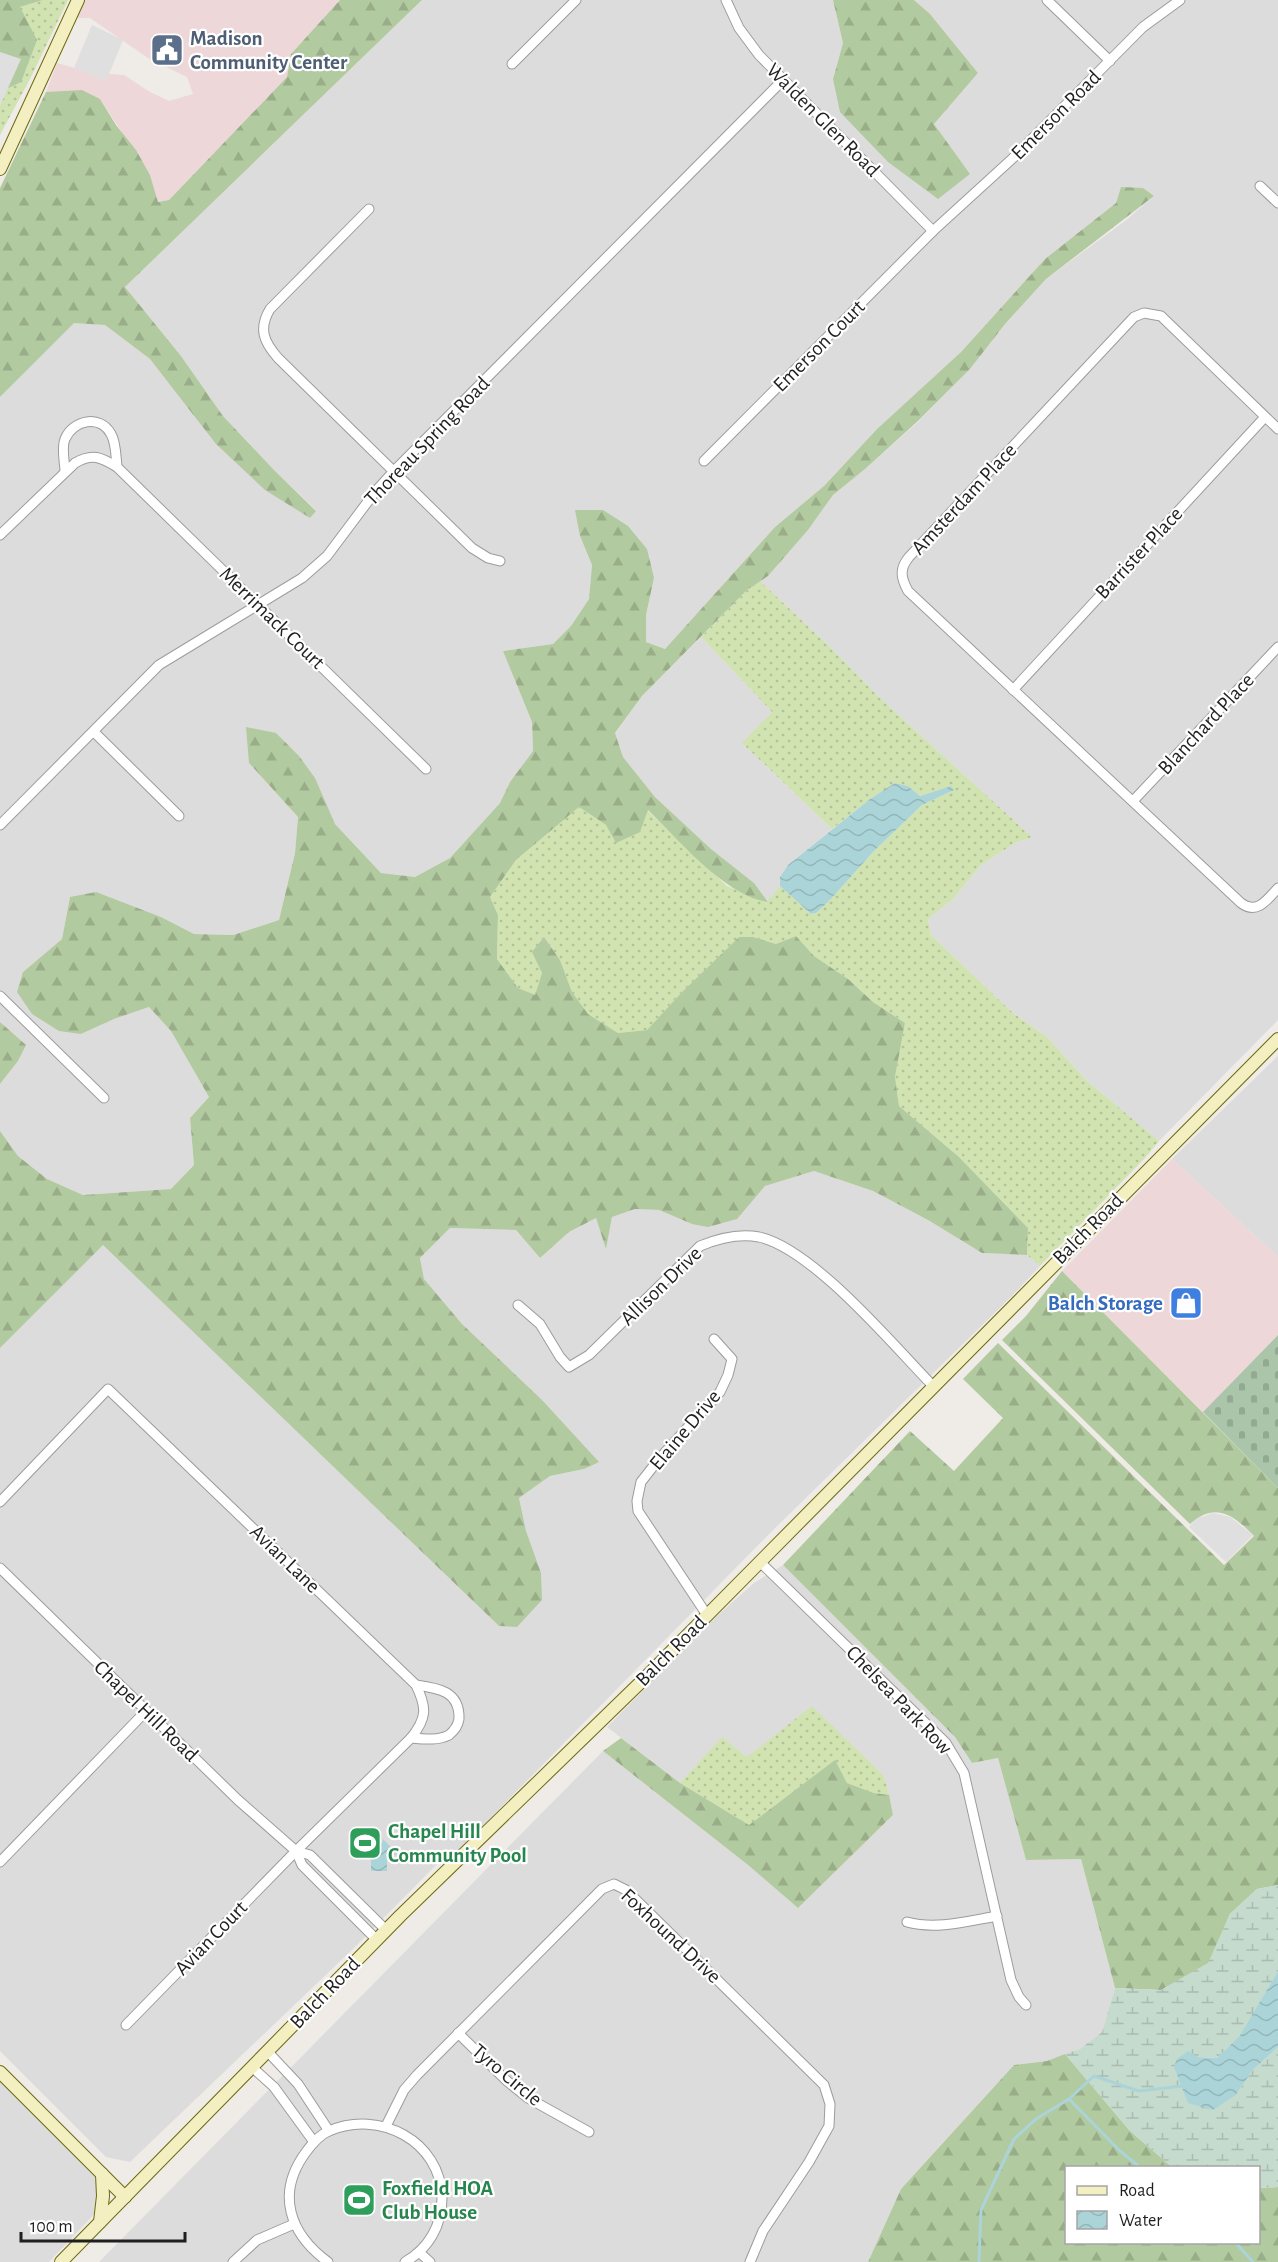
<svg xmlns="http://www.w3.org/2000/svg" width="1278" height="2262" font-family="'Alegreya Sans',sans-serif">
<defs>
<pattern id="grass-dots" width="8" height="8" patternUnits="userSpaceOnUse" patternTransform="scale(1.5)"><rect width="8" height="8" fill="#d1e3b1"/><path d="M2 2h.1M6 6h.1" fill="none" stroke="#b3c298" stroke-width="1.8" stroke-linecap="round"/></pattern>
<pattern id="forest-firs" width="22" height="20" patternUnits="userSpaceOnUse" patternTransform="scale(1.5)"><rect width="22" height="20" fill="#b2ca9f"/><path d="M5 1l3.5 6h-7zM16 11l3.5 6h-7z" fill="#99ad88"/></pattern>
<pattern id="wetland-marsh" width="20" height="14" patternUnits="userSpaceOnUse" patternTransform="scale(1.5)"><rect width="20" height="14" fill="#c5dbce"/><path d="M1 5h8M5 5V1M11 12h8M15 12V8" fill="none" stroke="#a9bcb0"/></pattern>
<pattern id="cemetery-stones" width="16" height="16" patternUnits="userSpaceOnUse" patternTransform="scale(1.5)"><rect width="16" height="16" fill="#aac5aa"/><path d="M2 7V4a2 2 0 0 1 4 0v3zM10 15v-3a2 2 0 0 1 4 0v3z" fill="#92a992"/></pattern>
<pattern id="water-waves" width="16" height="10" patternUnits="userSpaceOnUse" patternTransform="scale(1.5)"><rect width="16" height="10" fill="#abd4d8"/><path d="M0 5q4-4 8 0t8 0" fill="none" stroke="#93b6b9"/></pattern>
</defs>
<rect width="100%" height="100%" fill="#efebe6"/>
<g fill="#dddcdc">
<path d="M422,0H833L843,43L833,78L970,174L934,124L978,73L930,14L914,0H1278V1020L1159,1141L1086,1080L1047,1037L1013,1013L931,935L928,919L952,900L981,865L1015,843L1032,837L881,699L831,648L760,581L768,576L808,530L833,495L865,469L919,421L970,369L1005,324L1046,279L1125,221L1154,196L1121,187L1116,203L1045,259L961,352L877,429L824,486L775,527L665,649L646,642V615L654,578L580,536L592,565L589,599L571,626L553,644L503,651L532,722L533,751L510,782L500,803L450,858L415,877L381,873L335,824L328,810L249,763L298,817L295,853L279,920L233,935L194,934L161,917L128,905L70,897L62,939L23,972L81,1034L114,1019L149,1007L171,1031L209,1097L190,1118L194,1165L172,1189L83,1195L47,1179L18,1156L0,1131V1084L18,1061L25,1045L0,1022V397L74,322L105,325L150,359L183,400L310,518L316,510L274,470L223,416L181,356L125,287Z"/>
<path d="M701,637L772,712L743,744L832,829L788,865L780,877V886L768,902L754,883L711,849L655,797L623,757L615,734L642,696Z"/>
<path d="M1278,1056V1257L1172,1159Z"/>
<path d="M814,1171L873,1191L928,1220L982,1253L1027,1255L1040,1266L1012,1296L769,1534L463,1846L439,1862L356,1946L130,2162L106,2157L0,2051V1348L103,1244L499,1626L526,1531L519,1498L550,1476L584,1469L424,1279L420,1258L450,1228L516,1230L540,1258L569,1232L596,1218L606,1248L612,1217L635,1209L659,1210L692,1224L737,1218L765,1186Z"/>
<path d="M783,1565L955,1737L972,1763L998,1758L1026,1860L1081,1859L1115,1988L1102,2032L1080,2049L1047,2061L1014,2065L901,2189L868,2262H99L603,1751L748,1865L798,1908L893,1815L884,1776L747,1757L722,1738L680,1783L607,1727L718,1615L754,1583Z"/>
<path d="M0,2080L97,2177V2211L49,2262H0Z"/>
</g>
<g fill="#eed7d9">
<path d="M84,0H340L291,54L287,77L169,200L158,202L150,175L100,99L46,92L57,63L93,73L124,75L150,92L169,101L193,94L187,77L148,58L90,18H76Z"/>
<path d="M1172,1159L1278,1257V1335L1203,1412L1062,1271Z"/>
</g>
<g fill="url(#grass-dots)">
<path d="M43,0H68L31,77L0,135V92L20,7Z"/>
<path d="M760,581L831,648L881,699L1032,837L1015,843L981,865L952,900L928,919L931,935L1013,1013L1047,1037L1086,1080L1159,1141L1145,1158L1040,1266L1027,1255L1028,1228L959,1157L899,1106L895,1077L905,1023L873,1002L848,979L814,956L796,936L776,944L753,937H739L682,992L647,1030L618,1033L588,1014L572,992L560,960L544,937L533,952L542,973L535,996L518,988L497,959L498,915L490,897L516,860L579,807L606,825L647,810L727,886L767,902L780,886L811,914L816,913L830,900L874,851L922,805L954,790L951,786L920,796L908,786L895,783L870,799L832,829L742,743L772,712L701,637L747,590Z"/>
<path d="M812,1706L884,1776L889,1795L874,1793L847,1783L835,1761L749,1825L680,1783L722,1737L747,1757Z"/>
</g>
<g fill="url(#forest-firs)">
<path d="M0,0H43L20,7L37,40L21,82L0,92Z"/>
<path d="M340,0H422L125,287L181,356L223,416L274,470L316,511L310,518L265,490L216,444L150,359L105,325L74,323L0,397V188L46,92L82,90L100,99L116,125L136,150L150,175L158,202L169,200L287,77L291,54Z"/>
<path d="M833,0H914L930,14L978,73L934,124L970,174L938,199L888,162L840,112L833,79L843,43Z"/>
<path d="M1121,187L1143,188L1154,196L1046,279L1005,324L970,369L919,420L865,469L833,495L808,530L768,576L747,590L642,696L615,733L623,757L655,797L711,849L754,883L768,902C725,896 679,840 648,810L640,832L616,843L606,825L579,807L516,860L490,897L498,915L497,959L518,988L535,995L542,973L532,952L544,937L560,960L572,992L588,1014L618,1033L647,1030L682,992L739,937H753L776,944L796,936L814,956L848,979L873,1002L905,1023L895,1077L899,1106L959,1157L1028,1228L1027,1255L982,1253L928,1220L873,1191L814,1171L765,1186L737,1219L708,1227L692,1224L659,1210L635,1209L612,1217L606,1249L596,1218L569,1232L540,1258L516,1230L450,1228L420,1258L424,1279L462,1324L542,1400L599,1462L584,1469L550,1476L519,1498L526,1531L541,1573L542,1600L517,1627L499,1626L103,1245L0,1348V1131L18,1156L47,1179L83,1195L171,1189L194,1165L190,1118L209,1097L171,1031L149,1007L114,1019L81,1034L59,1031L32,1014L17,992L23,972L62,939L70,897L96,892L161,917L194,934L233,935L279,920L295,853L298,817L249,763L246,727L276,733L299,756L315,778L335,824L381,873L415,877L450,858L500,803L510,782L533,751L532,722L503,651L553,644L571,626L589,599L592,565L580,536L575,510H603L628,526L647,549L654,578L646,615V642L665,649L775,527L824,486L877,429L961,352L1045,259L1116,203Z"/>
<path d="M0,1022L26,1045L18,1061L0,1084Z"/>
<path d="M1062,1271L1278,1488V1885L1257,1889L1230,1914L1209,1963L1161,1990L1115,1988L1081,1859L1026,1860L998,1758L972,1763L955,1737L783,1565L910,1431L954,1471L1003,1418L963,1379L998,1343L1224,1565L1254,1536C1234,1515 1215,1501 1190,1524L1002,1340L1026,1316Z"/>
<path d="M621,1738L680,1783L749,1825L835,1760L847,1783L874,1793L889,1795L893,1815L798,1908L748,1865L603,1751Z"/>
<path d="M1065,2054L1130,2131L1172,2167L1066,2168V2242H1258L1259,2188L1278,2187V2262H868L901,2189L1014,2065L1047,2061Z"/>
</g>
<path fill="url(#wetland-marsh)" d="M1278,1885V1971L1239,2038L1217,2058L1198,2057L1236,2095L1252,2071L1278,2047V2187L1259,2188L1258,2168L1172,2167L1130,2131L1065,2054L1080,2049L1102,2032L1115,1988L1161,1990L1208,1963L1230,1914L1257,1889Z"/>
<path fill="url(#cemetery-stones)" d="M1278,1335V1488L1203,1412Z"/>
<path fill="#8cd6af" d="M371,1828L380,1837L363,1855L354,1845L358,1841L356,1835L360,1831L367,1833Z"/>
<g fill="#dfdfdf">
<path d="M92,25L123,40L106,81L74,68Z"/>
<path d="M0,52L21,59L0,106Z"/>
<path d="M1213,1513L1230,1517L1253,1535L1226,1562L1189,1527L1196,1519Z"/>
</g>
<g fill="url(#water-waves)">
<path d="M895,783L908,786L920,796L951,786L954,790L922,805L874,851L830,900L816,913L811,914L780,886V877L788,865L870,799Z"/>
<path d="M383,1839L397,1853L395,1855L392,1854L387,1860V1871H371V1854L382,1843Z"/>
<path d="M1278,1971V2047L1252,2071L1236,2095L1213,2110L1188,2103L1174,2067L1177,2059L1188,2051L1198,2057L1217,2058L1239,2037Z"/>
</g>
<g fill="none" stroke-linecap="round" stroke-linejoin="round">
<g stroke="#abd4d8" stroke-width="3">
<path d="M1069,2099L1094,2076L1139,2091L1183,2086"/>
<path d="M1235,2242L1253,2262"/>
<path d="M979,2262L981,2210L1014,2139L1036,2119L1069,2099L1120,2151L1141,2168"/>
</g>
<g stroke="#9c9c9c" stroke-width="11">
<g id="street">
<path d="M726,0L739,28L759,55L933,231"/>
<path d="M1047,0L1110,61"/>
<path d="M512,64L576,0"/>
<path d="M1260,186L1278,203"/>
<path d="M369,209L270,309C258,329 264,342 278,358L472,548L488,558L500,561"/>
<path d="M1278,429L1161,316L1144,313L1134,317L909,557C899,569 901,578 908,591L1241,903C1257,915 1267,900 1278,888"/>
<path d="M704,461L933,231L1013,158L1143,27L1180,0"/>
<path d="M65,472C65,463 61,448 65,439C73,420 100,414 111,434C116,442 116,457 117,467"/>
<path d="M0,535L75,463C92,453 101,457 117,467L426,769"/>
<path d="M1013,690L1265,417"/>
<path d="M94,732L179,816"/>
<path d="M1133,801L1278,647"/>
<path d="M0,825L159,665L302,578L327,556L375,492L394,471L783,80"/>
<path d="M0,996L104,1098"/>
<path d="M518,1305L540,1324L560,1357L569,1367L589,1355L700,1246C719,1238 738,1233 759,1237C813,1249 893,1345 933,1386"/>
<path d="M0,1502L108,1389L416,1685C427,1708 427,1718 411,1738L296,1851L126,2025"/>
<path d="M760,1562L946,1743L964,1773L1011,1980L1019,1997L1026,2005"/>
<path d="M0,1568L238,1800L296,1851L310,1855L386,1930"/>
<path d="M707,1615L638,1511L637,1501L641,1482L659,1459L720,1392L728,1375L732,1359L714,1339"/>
<path d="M411,1738C423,1739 438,1741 449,1735C454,1731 458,1725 459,1719C460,1691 438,1688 416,1685"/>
<path d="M296,1851L302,1865L377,1940"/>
<path d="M0,1862L146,1711"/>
<path d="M907,1922C936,1930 968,1921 997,1916"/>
<path d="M458,2033L507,2081L528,2098L589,2132"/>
<path d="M268,2052L298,2084L329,2131"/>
<path d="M253,2068L274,2087L314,2142"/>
<path d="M386,2126L404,2090L417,2075L602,1889L614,1884L626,1890L824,2085L830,2104L829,2126L809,2162L763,2231L750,2262"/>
<path d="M420,2253L430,2262"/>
<path d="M233,2262L257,2240L294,2224"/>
<path d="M328,2262C290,2234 275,2194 306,2152C312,2144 319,2135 329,2131C379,2109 441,2141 442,2198C442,2226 428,2249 405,2262"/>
</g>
</g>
<g stroke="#6c6910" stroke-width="14">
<g id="secondary">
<path d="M0,169L78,0"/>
<path d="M0,2072L125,2197"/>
<path d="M100,2222L103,2196L102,2174"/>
<path d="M61,2262L400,1916L643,1680L1278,1039"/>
</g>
</g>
<use href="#street" stroke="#fff" stroke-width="9"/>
<use href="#secondary" stroke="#f3efc0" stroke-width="12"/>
</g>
<defs>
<g id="civic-square" transform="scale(1.725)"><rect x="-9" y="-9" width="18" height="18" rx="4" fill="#5c6f8a" stroke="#fff"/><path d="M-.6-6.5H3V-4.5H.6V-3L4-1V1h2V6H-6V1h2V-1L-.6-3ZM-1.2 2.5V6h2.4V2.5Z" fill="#fff"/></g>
<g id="shop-square" transform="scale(1.725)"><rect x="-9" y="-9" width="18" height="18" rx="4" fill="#3f7fe0" stroke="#fff"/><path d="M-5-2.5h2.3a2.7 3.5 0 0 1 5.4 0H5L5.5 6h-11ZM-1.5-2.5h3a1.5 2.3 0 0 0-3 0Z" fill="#fff"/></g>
<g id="stadium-square" transform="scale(1.725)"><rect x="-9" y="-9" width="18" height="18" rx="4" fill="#2e9e5b" stroke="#fff"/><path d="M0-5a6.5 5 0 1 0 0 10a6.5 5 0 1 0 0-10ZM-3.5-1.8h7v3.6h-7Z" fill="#fff"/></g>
</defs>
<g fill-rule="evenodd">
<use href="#civic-square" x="167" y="50"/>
<use href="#shop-square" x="1186" y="1303"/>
<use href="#stadium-square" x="365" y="1843"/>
<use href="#stadium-square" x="359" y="2200"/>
</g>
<g text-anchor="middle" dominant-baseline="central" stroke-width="4.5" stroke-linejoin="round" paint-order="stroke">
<g font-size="21" font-weight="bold" fill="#4e5e75" stroke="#fff" text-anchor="start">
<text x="190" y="38">Madison<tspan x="190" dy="24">Community Center</tspan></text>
</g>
<g font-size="21" fill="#1f1f1f" stroke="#fff">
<text transform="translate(1056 115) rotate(-45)">Emerson Road</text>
<text transform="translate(823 120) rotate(45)">Walden Glen Road</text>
<text transform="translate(819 346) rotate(-45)">Emerson Court</text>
<text transform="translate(427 441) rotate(-46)">Thoreau Spring Road</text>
<text transform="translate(964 499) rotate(-47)">Amsterdam Place</text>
<text transform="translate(1139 553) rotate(-47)">Barrister Place</text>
<text transform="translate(272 618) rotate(44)">Merrimack Court</text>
<text transform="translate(1206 724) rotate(-47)">Blanchard Place</text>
<text transform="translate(1088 1229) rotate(-45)">Balch Road</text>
<text transform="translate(661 1286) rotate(-44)">Allison Drive</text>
<text transform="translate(685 1430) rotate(-50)">Elaine Drive</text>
<text transform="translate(285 1559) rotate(44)">Avian Lane</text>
<text transform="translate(671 1651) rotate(-45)">Balch Road</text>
<text transform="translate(899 1700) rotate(46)">Chelsea Park Row</text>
<text transform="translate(146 1711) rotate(44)">Chapel Hill Road</text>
<text transform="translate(671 1936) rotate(43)">Foxhound Drive</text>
<text transform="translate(211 1938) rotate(-46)">Avian Court</text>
<text transform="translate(325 1993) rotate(-46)">Balch Road</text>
<text transform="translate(507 2075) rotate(40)">Tyro Circle</text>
</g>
<g font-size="21" font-weight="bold" fill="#366cbe" stroke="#fff" text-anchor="end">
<text x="1163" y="1303">Balch Storage</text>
</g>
<g font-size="21" font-weight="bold" fill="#27864d" stroke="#fff" text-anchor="start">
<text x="388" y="1831">Chapel Hill<tspan x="388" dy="24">Community Pool</tspan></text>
<text x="382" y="2188">Foxfield HOA<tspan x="382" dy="24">Club House</tspan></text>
</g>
</g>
<rect x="1065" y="2166" width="195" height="78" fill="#ffffff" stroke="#a5a5a5" stroke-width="1.5"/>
<rect x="1077" y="2186" width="30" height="9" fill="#f3efc0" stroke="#a5a5a5" stroke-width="1.5"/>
<text x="1119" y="2196" font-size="18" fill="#1f1f1f">Road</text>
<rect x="1077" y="2211" width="30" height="18" fill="url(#water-waves)" stroke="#a5a5a5" stroke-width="1.5"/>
<text x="1119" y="2226" font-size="18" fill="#1f1f1f">Water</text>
<path d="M21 2232v9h164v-9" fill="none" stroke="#1f1f1f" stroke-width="3"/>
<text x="30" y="2232" font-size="18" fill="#1f1f1f" stroke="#ffffff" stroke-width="4.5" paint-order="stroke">100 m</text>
</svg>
